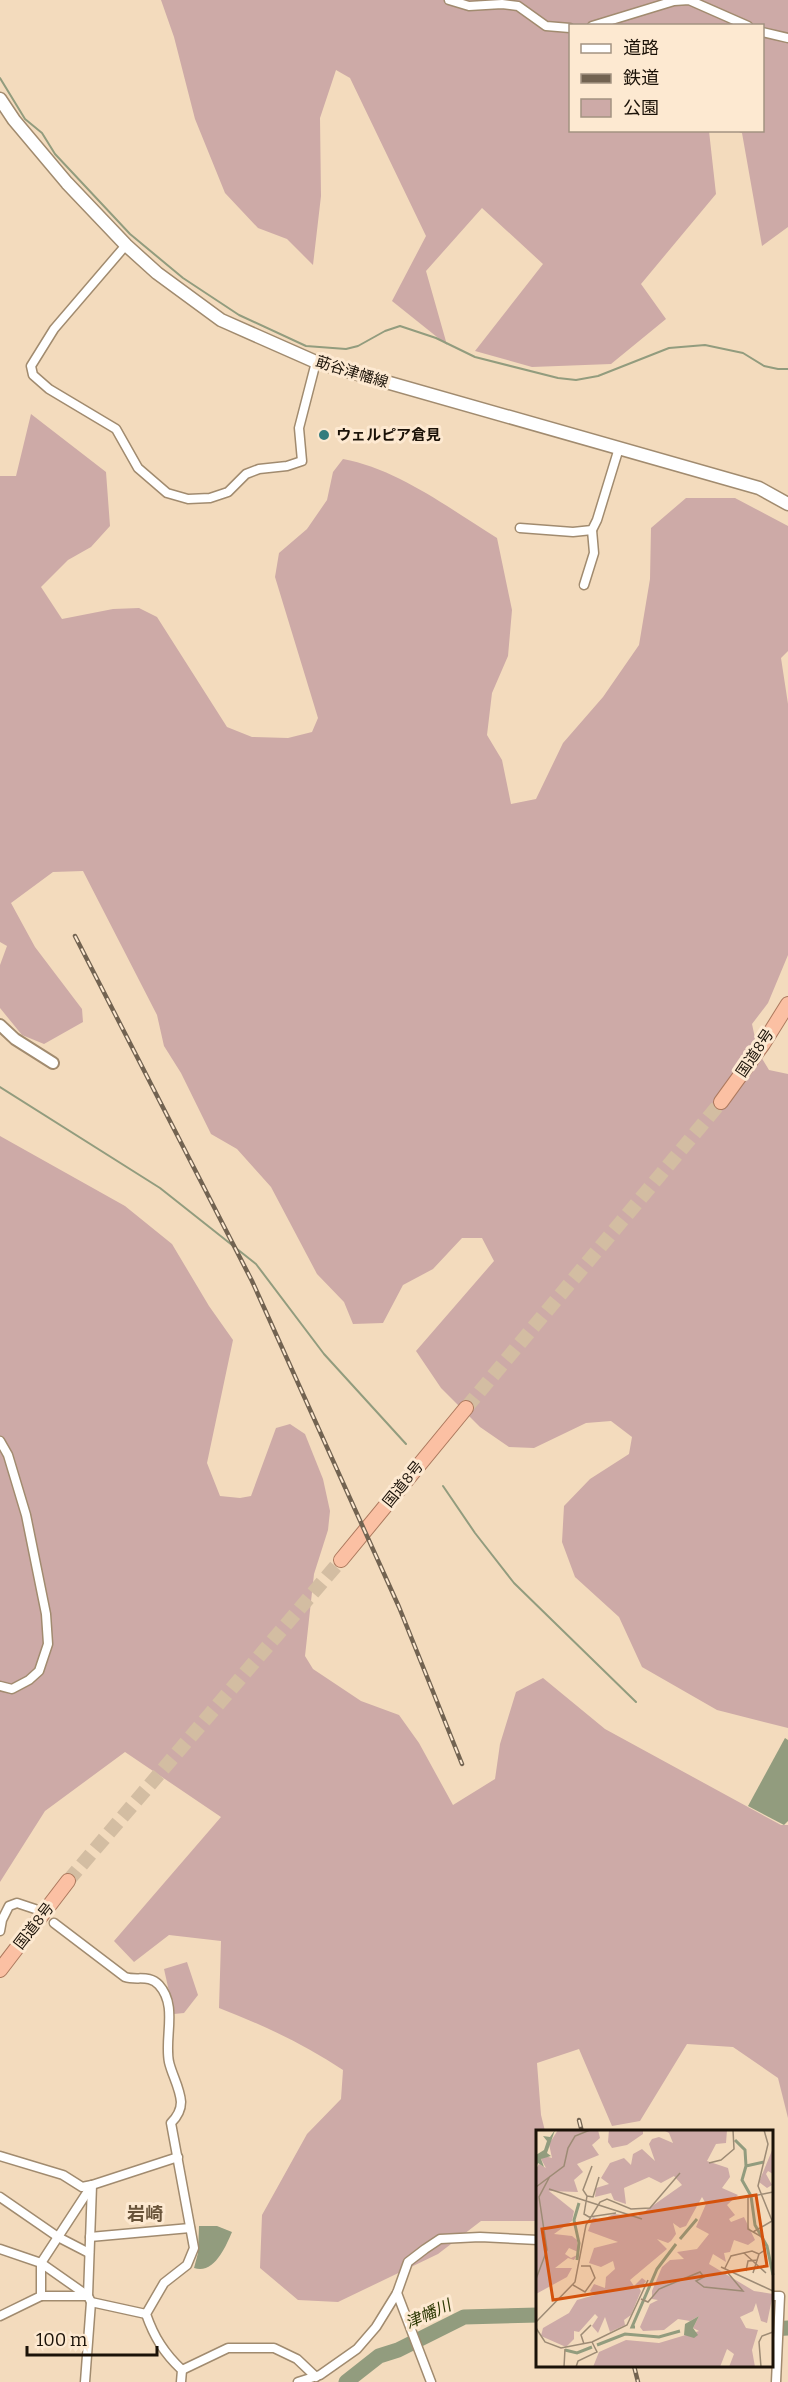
<svg xmlns="http://www.w3.org/2000/svg" width="788" height="2382" font-family="Bitter,'Noto Sans JP',serif">
<rect width="100%" height="100%" fill="#f3dbbd"/>
<g fill="#cdaaa7">
<path d="M161,0H788V227L762,246L742,133L735,131L762,130V26H570V130L709,131L716,194L641,284L666,319L611,364L532,367L475,351L543,264L482,208L426,271L447,345L392,301L426,236L350,78L336,70L320,118L321,196L313,265L287,239L258,228L225,193L195,119L174,37Z"/>
<path d="M31,414L106,472L110,526L91,547L68,560L41,587L62,619L113,609L139,608L157,617L227,727L252,737L288,738L312,732L318,718L275,577L279,553L307,529L327,500L333,472L343,459C398,469 450,509 497,538L512,610L508,656L492,693L487,735L502,760L511,804L536,799L563,743L603,697L639,645L650,579L651,528L686,498H735L788,526V651L781,658L788,704V955L768,1003L752,1024L758,1052L769,1070L788,1074V1728L717,1710L642,1667L619,1617L575,1577L562,1542L564,1506L590,1479L629,1454L632,1437L611,1421L586,1423L534,1448L509,1447L480,1427L441,1388L416,1351L494,1261L482,1238H462L433,1269L403,1285L383,1323L353,1324L344,1302L317,1274L271,1187L237,1149L211,1134L181,1073L164,1046L157,1015L83,871L53,872L11,903L35,947L82,1009L83,1022L44,1044L22,1035L0,1008V965L7,946L0,942V476H16Z"/>
<path d="M0,1136L125,1206L172,1244L209,1306L233,1340L207,1463L220,1496L240,1498L251,1496L276,1428L290,1424L305,1434L323,1479L330,1511L328,1530L314,1574L305,1656L313,1669L361,1701L399,1715L419,1743L453,1805L495,1779L500,1744L516,1692L543,1678L605,1729L781,1825H788V2118L778,2078L733,2047L687,2044L640,2121L612,2126L579,2049L537,2063L541,2115L545,2131L538,2132L537,2221H481L438,2254L338,2302L298,2300L260,2268L262,2215L307,2134L341,2099L343,2070C304,2044 263,2025 219,2008L221,1941L169,1935L134,1962L114,1941L221,1817L125,1752L45,1811L0,1882Z"/>
<path d="M187,1962L198,1995L184,2013L174,2014L164,1969Z"/>
</g>
<g fill="#929c7e">
<path d="M785,1738L788,1740V1821L784,1825L748,1806Z"/>
<path d="M199,2226H217L232,2232C226,2246 214,2275 194,2268L198,2253Z"/>
</g>
<g fill="none" stroke-linecap="round" stroke-linejoin="round">
<g stroke="#929c7e" stroke-width="2">
<path d="M0,78L25,119L42,133L55,154L130,234L183,278L239,315L306,346L346,349L358,346L385,331L400,326L436,338L475,357L558,378L576,380L598,376L669,348L705,345L743,353L764,366L778,369H788"/>
<path d="M0,1087L160,1188L256,1264L324,1354L406,1444"/>
<path d="M443,1486L475,1533L514,1583L636,1702"/>
</g>
<g stroke="#929c7e" stroke-width="15">
<path d="M772,2329L788,2328"/>
<path d="M346,2382L379,2356L398,2350L464,2317L538,2315"/>
</g>
<g stroke="#d3bda2" stroke-width="14" stroke-dasharray="14 7" stroke-linecap="butt">
<path d="M466,1408L721,1102"/>
<path d="M68,1881L341,1560"/>
</g>
<g stroke="#a18b6f" stroke-width="11">
<g id="minor">
<path d="M449,0L469,6L502,4L518,6L546,26L570,28"/>
<path d="M592,26L674,1L689,0L748,26"/>
<path d="M762,32L788,38"/>
<path d="M126,245L54,329L31,366L33,375L49,389L116,429L138,468L167,493L188,499L210,498L228,492L246,474L259,469L287,466L302,461L299,428L316,362"/>
<path d="M520,528L573,532L592,530L597,520L619,448"/>
<path d="M584,585L594,553L592,530"/>
<path d="M0,1441L8,1455L26,1515L46,1614L48,1644L39,1671L29,1680L12,1689L0,1686"/>
<path d="M54,1923L125,1977C137,1981 149,1974 159,1985C178,2006 164,2037 169,2062C172,2075 180,2088 181,2102C181,2111 177,2117 171,2123L194,2248L187,2265L164,2283L146,2314C154,2337 164,2353 182,2370L181,2382"/>
<path d="M0,1931L2,1920L9,1906L17,1903L35,1909"/>
<path d="M0,2156L63,2175L82,2187L92,2185L88,2296H41"/>
<path d="M0,2197L58,2237L89,2253"/>
<path d="M90,2237L190,2228"/>
<path d="M0,2249L41,2263L88,2296L91,2302L85,2382"/>
<path d="M397,2293L431,2382"/>
<path d="M772,2296H780L776,2382"/>
<path d="M91,2302L146,2314"/>
<path d="M0,2316L41,2296V2263L92,2185L178,2157"/>
<path d="M182,2370L228,2348H274L297,2359L316,2377"/>
<path d="M298,2382L320,2375L357,2349L376,2327L397,2293L408,2262L425,2249L440,2239L480,2237L538,2240"/>
</g>
</g>
<g stroke="#a18b6f" stroke-width="14">
<path id="tertiary" d="M0,1025L15,1039L53,1063"/>
</g>
<g stroke="#a18b6f" stroke-width="15">
<path id="secondary" d="M0,99L14,120L67,183L126,245L157,273L221,320L316,362L759,488L788,504"/>
</g>
<g stroke="#ac795e" stroke-width="16">
<g id="trunk">
<path d="M721,1102L763,1044L788,1004"/>
<path d="M341,1560L466,1408"/>
<path d="M0,1970L68,1881"/>
</g>
</g>
<use href="#minor" stroke="#fff" stroke-width="8"/>
<use href="#tertiary" stroke="#fff" stroke-width="10"/>
<use href="#secondary" stroke="#fff" stroke-width="12"/>
<use href="#trunk" stroke="#fbc0a3" stroke-width="14"/>
<g stroke="#726351" stroke-width="4.5">
<g id="rail">
<path d="M75,936L252,1281L399,1607L462,1764"/>
<path d="M579,2120L582,2132"/>
<path d="M634,2366L638,2382"/>
</g>
</g>
<use href="#rail" stroke="#fde9d1" stroke-width="2" stroke-dasharray="7" stroke-linecap="butt"/>
</g>
<circle fill="#337c7d" stroke="#fde9d1" stroke-width="2" cx="324" cy="435" r="6"/>
<g text-anchor="middle" dominant-baseline="central" stroke-width="6" stroke-linejoin="round" paint-order="stroke">
<g font-size="15" fill="#1b1208" stroke="#fde9d1">
<text transform="translate(352 372) rotate(17)">莇谷津幡線</text>
<text transform="translate(755 1053) rotate(-56)">国道8号</text>
<text transform="translate(403 1484) rotate(-51)">国道8号</text>
<text transform="translate(34 1926) rotate(-52)">国道8号</text>
</g>
<g font-size="15" font-weight="bold" fill="#1b1208" stroke="#fde9d1" text-anchor="start">
<text x="336" y="435">ウェルピア倉見</text>
</g>
<g font-size="16" font-style="italic" fill="#2b3702" stroke="#fde9d1">
<text transform="translate(428 2314) rotate(-24)">津幡川</text>
</g>
<g font-size="18" font-weight="bold" fill="#685339" stroke="#fde9d1">
<text x="145" y="2214">岩崎</text>
</g>
</g>
<g transform="translate(536 2130)">
<rect width="237" height="237" fill="#f3dbbd"/>
<path d="M22,0H62L64,8L56,15L63,25L41,34L47,42L38,50L42,62L13,61L38,81L36,91L18,104L36,106L41,110L42,122L33,118L29,124L35,128L41,125L38,130L32,128L19,138H36L31,147L0,164V39L3,34L10,38L5,29L9,26L16,28L13,14ZM73,0H107V4L91,15L76,18L72,12ZM127,0H191L190,13L180,14L171,31L192,38L194,47L186,58L202,65L191,75L199,85L193,89L195,92L208,87L219,110L212,115L198,110L194,122L188,123L190,132L177,124L173,134L218,161L237,164L231,193L225,191L220,173L217,181L204,187L210,198L222,200L216,220L219,237H193L198,224L191,219L184,237H57L63,222L90,210L123,213L163,201L157,198L163,186L154,191L142,189L128,200L107,201L104,197L114,174L122,170L116,169V161L126,137L134,130L148,129L141,122L161,119L173,104L160,97L170,74L166,67L150,96L144,98L137,93L140,104L135,111L132,113L121,109L131,119L94,150L98,156L106,148L110,151L106,157L102,156L105,161L95,185L88,190L89,195L74,202L69,187L62,203L56,196L62,187L59,184L43,202L38,201V209L30,217L5,206L7,198L33,183L41,170L59,165L54,161L58,154L69,158L70,147L79,139L77,131L65,137L53,133L58,118L82,112L52,101L57,87L65,90L78,84L102,86L146,55L138,46L125,53L113,47L88,58L90,74L78,70L75,63L59,67L60,58L73,54L65,48L74,33L88,28L95,35L97,24L106,19L119,31L113,14L116,9L123,7L137,13L133,3ZM237,18V44L232,41L230,44L236,55L231,58L223,52Z" fill="#cdaaa7"/>
<path d="M19,0L11,23L15,26L5,29L8,37L2,33L0,37V25L8,20L11,11L7,6L14,7ZM163,186L157,198L162,205L158,208L148,205L149,194Z" fill="#929c7e"/>
<path fill="none" stroke="#929c7e" stroke-width="3" d="M199,10L209,20L210,36M210,36L206,50L215,66L219,95L231,116L237,145M210,36L228,32M144,109L161,89M41,130L43,113L38,90L43,73M99,197H96L121,139L140,114M61,215L89,204L123,207L144,201M29,220L41,223L56,217"/>
<path fill="none" stroke="#9d8b75" stroke-width="1.5" d="M228,0L232,14L222,56L237,93M173,33L185,30L198,19L197,0M56,36L47,60L51,66L48,84L53,87L80,83M0,57L28,36L32,18L39,6L54,0M13,59L106,89M51,66L57,67L63,47M217,102L236,91M208,123L230,143M185,137L237,161M189,138L195,126L216,121L223,124M210,141L212,131L222,130M217,143L223,124L229,120L226,107L212,99V67L237,62M0,149L11,120L3,67L14,46M37,155L49,162L59,148L54,136H45M105,169L112,172L123,159L164,142L168,147L160,151L168,157L207,161L192,143M0,192L39,152L50,95L64,72L71,69L95,79L114,78L144,43M0,198L9,212L25,218L56,212L91,195L112,150M48,214L45,205L55,195M28,237L29,219M40,237L42,231L61,222L56,212M225,237L223,212L226,206L237,202"/>
<path fill="#d4520c" fill-opacity="0.15" stroke="#d4520c" stroke-width="3" d="M220,65L231,136L17,170L6,99Z"/>
<rect width="237" height="237" fill="none" stroke="#1b1208" stroke-width="3"/>
</g>
<rect x="569" y="24" width="195" height="108" fill="#fde9d1" stroke="#a39381" stroke-width="1.5"/>
<rect x="581" y="44" width="30" height="9" fill="#ffffff" stroke="#a39381" stroke-width="1.5"/>
<text x="623" y="54" font-size="18" fill="#1b1208">道路</text>
<rect x="581" y="74" width="30" height="9" fill="#726351" stroke="#a39381" stroke-width="1.5"/>
<text x="623" y="84" font-size="18" fill="#1b1208">鉄道</text>
<rect x="581" y="99" width="30" height="18" fill="#cdaaa7" stroke="#a39381" stroke-width="1.5"/>
<text x="623" y="114" font-size="18" fill="#1b1208">公園</text>
<path d="M27 2346v9h130v-9" fill="none" stroke="#1b1208" stroke-width="3"/>
<text x="36" y="2346" font-size="18" fill="#1b1208" stroke="#fde9d1" stroke-width="4.5" paint-order="stroke">100 m</text>
</svg>
